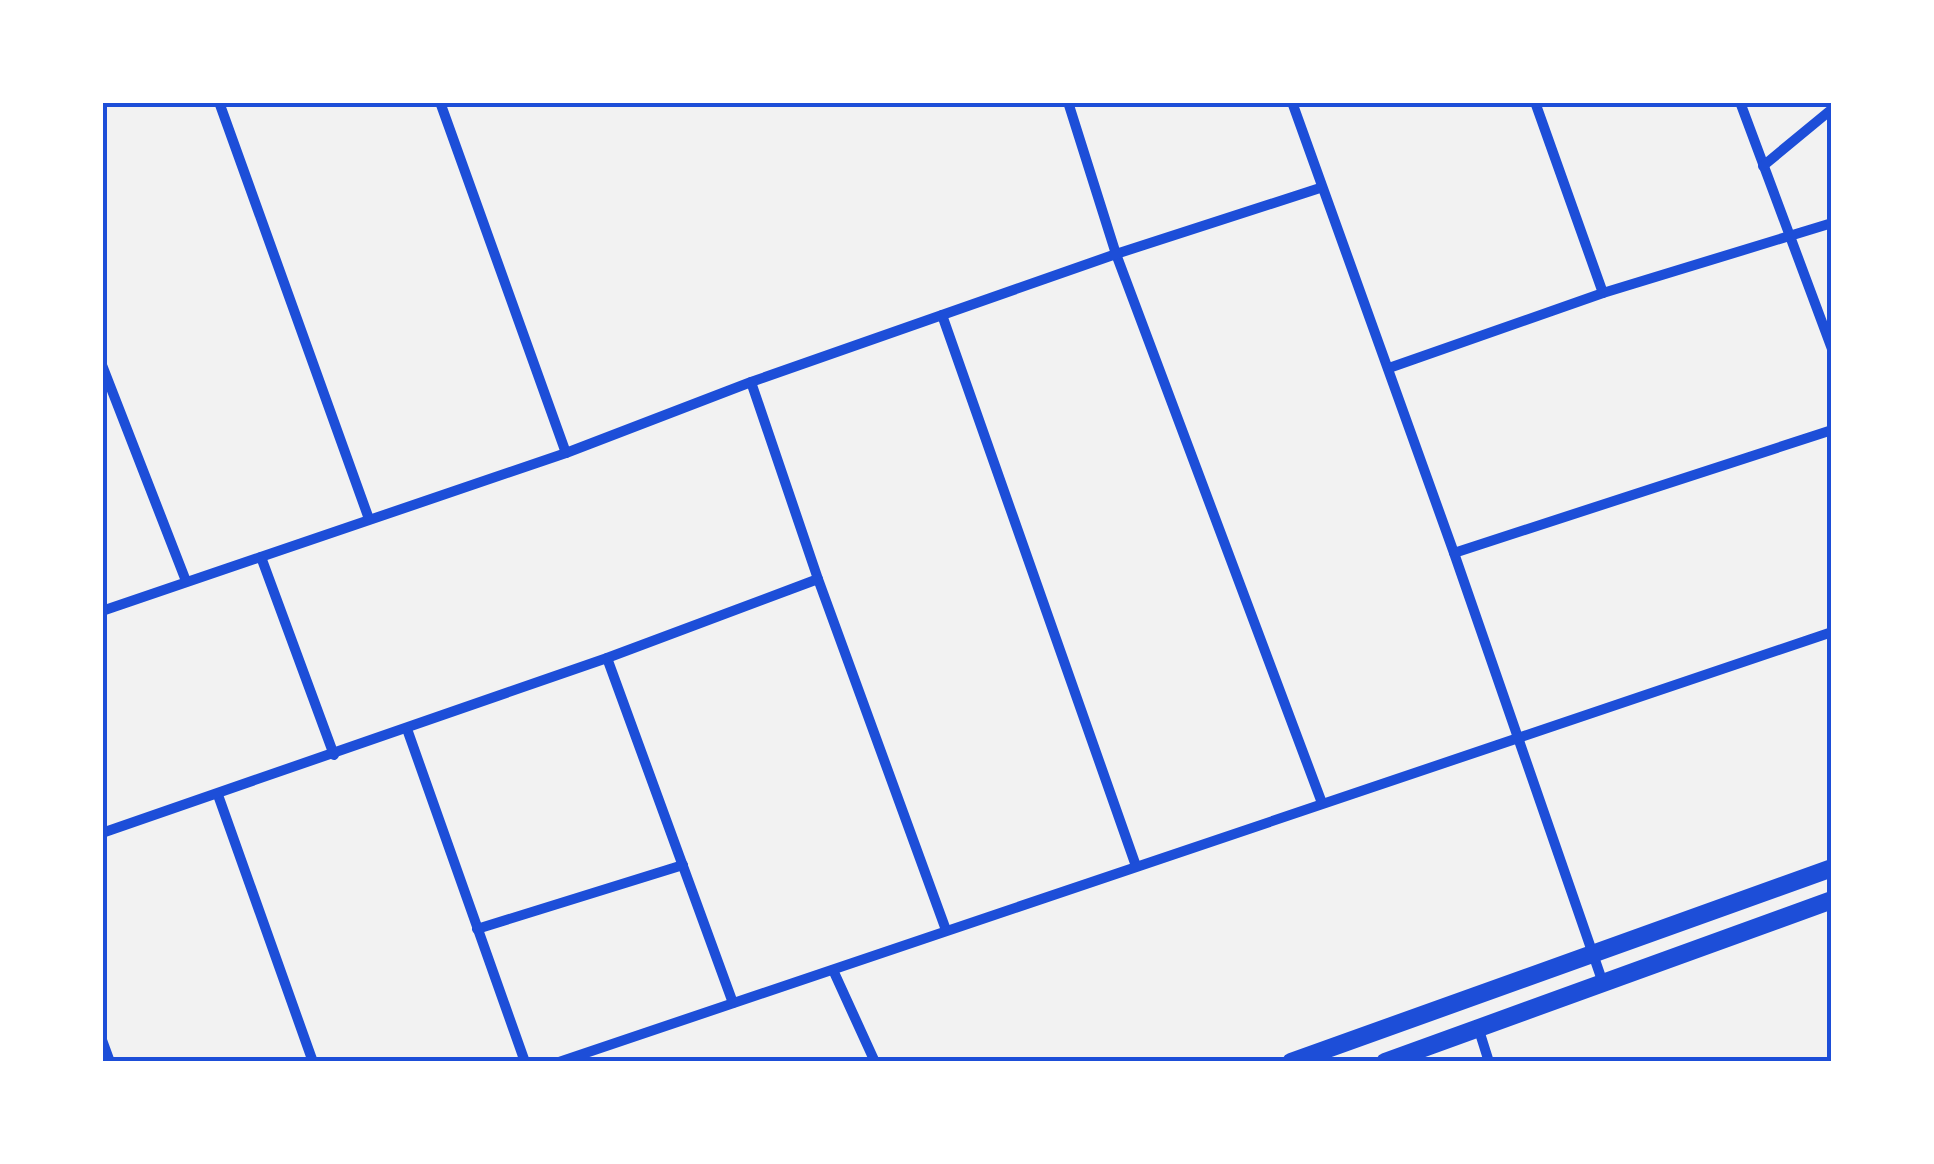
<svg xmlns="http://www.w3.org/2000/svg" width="1934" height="1164" font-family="Mulish,sans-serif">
<rect width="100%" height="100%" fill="#f2f2f2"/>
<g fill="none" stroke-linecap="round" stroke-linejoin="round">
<g stroke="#1d4ed8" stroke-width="10">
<path d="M219,102L369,519"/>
<path d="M440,102L566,453"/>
<path d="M1068,102L1116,254L1322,803"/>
<path d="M1292,102L1454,553L1603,983"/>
<path d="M1535,102L1603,293"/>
<path d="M1740,102L1832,349"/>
<path d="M1763,166L1832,109"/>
<path d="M942,315L1136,866"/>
<path d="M102,365L186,581"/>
<path d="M1389,368L1603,293L1832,223"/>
<path d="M751,382L818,579L946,930"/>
<path d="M1454,553L1832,430"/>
<path d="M261,557L334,755"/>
<path d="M102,611L566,453L751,382L1116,254L1320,188"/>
<path d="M607,658L733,1003"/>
<path d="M407,729L525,1062"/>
<path d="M218,795L313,1062"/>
<path d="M102,833L607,658L818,579"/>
<path d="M477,929L683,865"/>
<path d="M833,970L875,1062"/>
<path d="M1478,1027L1489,1062"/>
<path d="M102,1040L110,1062"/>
<path d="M559,1062L1832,632"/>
</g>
<g stroke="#1d4ed8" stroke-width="18">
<path d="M1291,1062L1832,868"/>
<path d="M1385,1062L1832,900"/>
</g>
</g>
<rect width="1934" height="1164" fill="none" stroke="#ffffff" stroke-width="210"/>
<rect x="105" y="105" width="1724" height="954" fill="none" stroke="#1d4ed8" stroke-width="4"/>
</svg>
